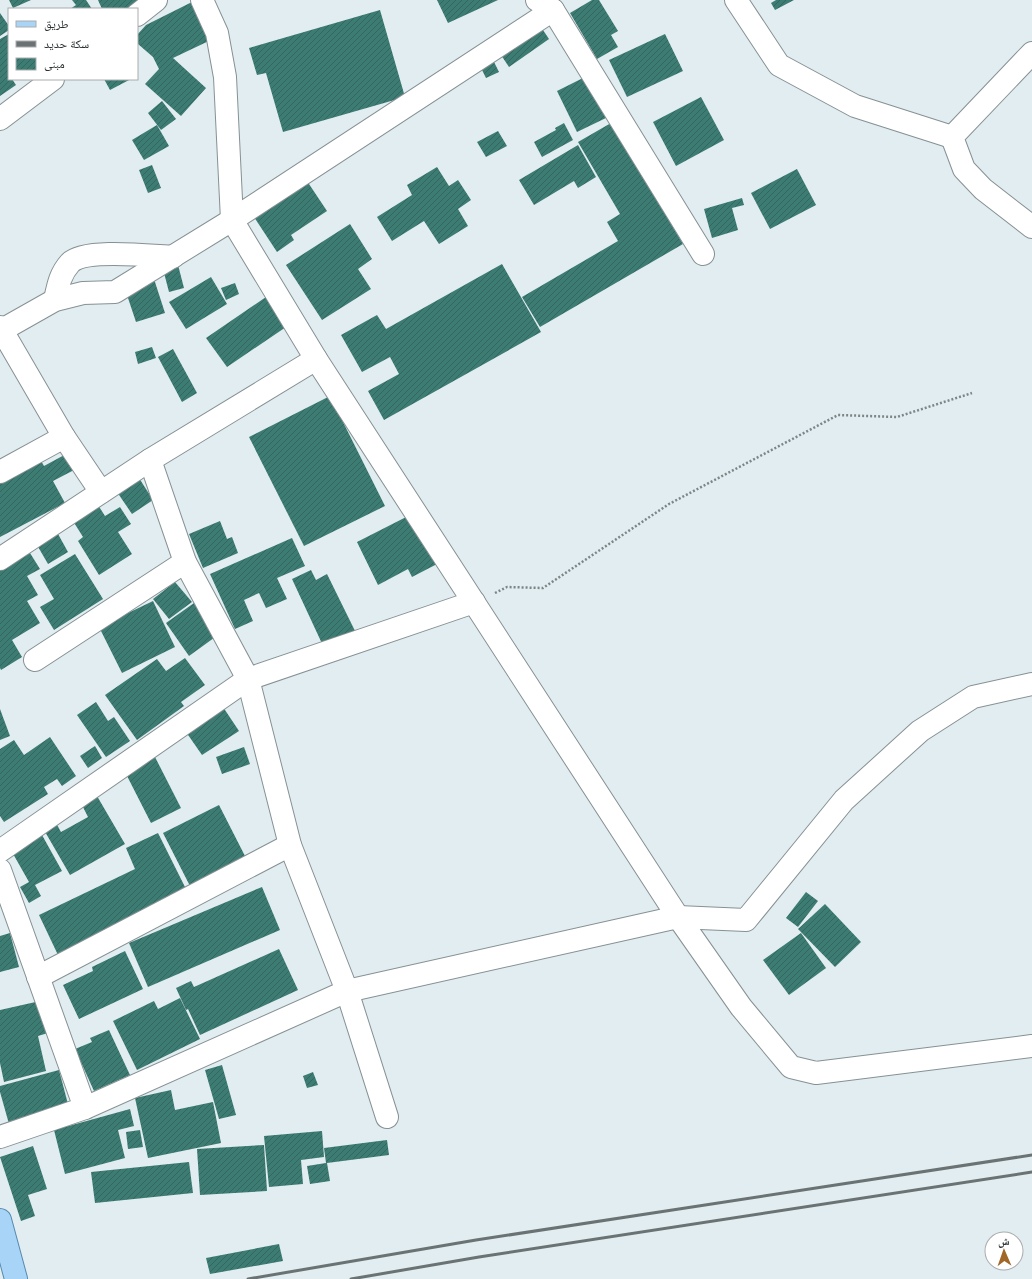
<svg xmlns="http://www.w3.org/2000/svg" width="1032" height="1279" font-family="Poppins,'Noto Naskh Arabic',sans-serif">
<defs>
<pattern id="building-hatch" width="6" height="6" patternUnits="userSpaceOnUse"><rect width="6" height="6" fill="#3d7c73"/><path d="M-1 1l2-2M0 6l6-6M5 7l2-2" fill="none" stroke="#33665f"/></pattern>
</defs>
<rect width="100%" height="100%" fill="#e1edf0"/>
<g fill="url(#building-hatch)">
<path d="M9,0H31L13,8Z"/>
<path d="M72,0H86L92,9H70L76,5Z"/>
<path d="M98,0H139L129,9H102Z"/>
<path d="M437,0H498L448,23Z"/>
<path d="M592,0H599L618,31L611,35L618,47L597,59L570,13Z"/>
<path d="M776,0H794L775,10L771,3Z"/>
<path d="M194,1L213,39L173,58L206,88L181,116L145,84L159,69L153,57L138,44L137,35L146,25Z"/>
<path d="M380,10L405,97L283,132L266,73L257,75L249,48Z"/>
<path d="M0,13L9,26V30L0,36Z"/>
<path d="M541,27L549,39L509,67L501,55Z"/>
<path d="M9,34V79H12L16,85L0,96V39Z"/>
<path d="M665,34L683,71L627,97L609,60Z"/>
<path d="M493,60L499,72L486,78L480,66Z"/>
<path d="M587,76L608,117L577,132L557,91Z"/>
<path d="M104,79H131L110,90Z"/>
<path d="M701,97L724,140L676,166L653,122Z"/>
<path d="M162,101L176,119L161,130L148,113Z"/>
<path d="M564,123L573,140L542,157L534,142L556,130L555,128Z"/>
<path d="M611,123L683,244L540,327L522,297L618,241L607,222L620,214L578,142Z"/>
<path d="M157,125L169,146L144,160L132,140Z"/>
<path d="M498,131L507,146L486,157L477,142Z"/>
<path d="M578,145L596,177L578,188L574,181L534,205L519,180Z"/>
<path d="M152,165L161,188L148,193L139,170Z"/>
<path d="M437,167L449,186L458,180L471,200L458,209L468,226L439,244L424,221L392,241L377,217L412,195L407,185Z"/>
<path d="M797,169L816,205L770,229L751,193Z"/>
<path d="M303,175L327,211L291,235L294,240L277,252L250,211Z"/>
<path d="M742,198L744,205L732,208L738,230L712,238L704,209Z"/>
<path d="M350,224L372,259L358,269L371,289L322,320L286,265Z"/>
<path d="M502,264L541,332L384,420L368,391L399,374L390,357L362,372L341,335L377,315L386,329Z"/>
<path d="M178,265L184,288L169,292L163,269Z"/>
<path d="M211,277L227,304L186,329L169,302Z"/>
<path d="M154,279L165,313L136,322L125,289Z"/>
<path d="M235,283L239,294L226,300L221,288Z"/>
<path d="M266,297L286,327L227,367L206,338Z"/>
<path d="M152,347L156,358L138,364L135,352Z"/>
<path d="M173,349L197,393L182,402L158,357Z"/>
<path d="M330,396L385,506L304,546L249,437Z"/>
<path d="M68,453L76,469L53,481L65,503L0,537V480L40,459L44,466Z"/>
<path d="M139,478L153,500L132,514L117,492Z"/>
<path d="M98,505L105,516L120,507L131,524L118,532L132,554L99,575L78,541L83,537L73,521Z"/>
<path d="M414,513L439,563L412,577L408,569L378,585L357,542Z"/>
<path d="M220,521L227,539L232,537L238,553L203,568L189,534Z"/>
<path d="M58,534L68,552L48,564L37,545Z"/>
<path d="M292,538L305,566L277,578L287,599L266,608L259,593L244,600L253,621L235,629L210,574Z"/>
<path d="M30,553L40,569L27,576L38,595L27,601L40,623L12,640L22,657L1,670L0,668V571Z"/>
<path d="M75,554L103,599L54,630L40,607L54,599L40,575Z"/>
<path d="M311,570L316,580L327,574L357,635L325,650L292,579Z"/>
<path d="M175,582L192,602L169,619L153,599Z"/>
<path d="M153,601L175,647L122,673L99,627Z"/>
<path d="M194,603L218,635L189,656L166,623Z"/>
<path d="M185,658L205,685L181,702L184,706L137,740L105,695L157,659L166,671Z"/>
<path d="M96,702L108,721L114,717L130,741L106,757L77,715Z"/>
<path d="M223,707L239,731L202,755L186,732Z"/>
<path d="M0,709L10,736L0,740Z"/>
<path d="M50,737L76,776L62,786L57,779L44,787L48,794L4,822L0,816V749L14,740L24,755Z"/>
<path d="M95,746L102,758L88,768L80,756Z"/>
<path d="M244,747L250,764L222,774L216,757Z"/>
<path d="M155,757L181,808L151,823L125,772Z"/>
<path d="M97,796L125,844L70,875L44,830L56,823L61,832L88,817L82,805Z"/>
<path d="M219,805L246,858L190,886L163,833Z"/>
<path d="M158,833L188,893L58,955L39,915L135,869L126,848Z"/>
<path d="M42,835L62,871L35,885L41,896L29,903L20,887L29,882L12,852Z"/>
<path d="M262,887L280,930L148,987L129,943Z"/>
<path d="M806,892L818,901L798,927L786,918Z"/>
<path d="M825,904L861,942L835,967L798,929Z"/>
<path d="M10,933L19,967L0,972V936Z"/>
<path d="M801,933L826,968L789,995L763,960Z"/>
<path d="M279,949L298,990L200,1035L188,1009L186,1010L176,988L191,981L194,987Z"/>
<path d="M125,951L143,989L79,1019L63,985L93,971L92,967Z"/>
<path d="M180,998L200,1039L137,1070L113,1021L154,1001L158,1009Z"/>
<path d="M40,1001L48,1033L38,1036L46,1071L4,1082L0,1063V1010Z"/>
<path d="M109,1030L130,1075L94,1091L75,1049L92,1042L90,1038Z"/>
<path d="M222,1065L236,1115L219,1119L205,1070Z"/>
<path d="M59,1070L69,1108L9,1124L0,1092V1086Z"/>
<path d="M313,1072L318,1085L307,1088L303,1076Z"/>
<path d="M171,1090L175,1110L213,1102L221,1143L148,1158L135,1098Z"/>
<path d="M130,1109L134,1126L118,1130L125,1158L65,1174L54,1130Z"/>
<path d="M140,1130L143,1147L128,1149L126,1132Z"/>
<path d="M322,1131L324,1157L301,1160L303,1184L269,1187L264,1136Z"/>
<path d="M387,1140L389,1155L327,1163L330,1181L310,1184L307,1166L326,1163L324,1148Z"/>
<path d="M264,1145L267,1191L200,1195L197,1149Z"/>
<path d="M33,1146L47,1189L28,1195L35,1216L21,1221L0,1157Z"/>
<path d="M189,1162L193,1193L95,1203L91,1172Z"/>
<path d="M279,1244L283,1261L210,1274L206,1258Z"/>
</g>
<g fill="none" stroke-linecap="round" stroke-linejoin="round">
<g stroke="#869194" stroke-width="24">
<g id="street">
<path d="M202,0L217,33L225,77L232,220L316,359L678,917L741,1007L791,1067L816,1073L1032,1046"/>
<path d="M537,0L553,10L703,254"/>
<path d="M736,0L779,65L855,106L952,137"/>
<path d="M137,15L156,0"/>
<path d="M0,119L53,79"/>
<path d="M55,300C58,286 60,274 70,263C85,248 151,256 173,257"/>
<path d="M0,327L64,437L101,492"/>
<path d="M2,330L55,300L83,293L115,292L232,220L553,10"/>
<path d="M150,460L185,562L248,679L290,845L347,991L387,1117"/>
<path d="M0,472L64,437"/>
<path d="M0,559L150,460L316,359"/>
<path d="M35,660L185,562"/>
<path d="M0,851L248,679L474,602"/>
<path d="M0,870L85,1108"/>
<path d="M38,977L290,845"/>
</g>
</g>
<g stroke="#869194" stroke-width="24">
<g id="secondary">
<path d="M1032,53L952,137L964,169L983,189L1032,227"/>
<path d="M0,1137L85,1108L347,991L678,917L746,920L844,800L920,731L973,697L1032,684"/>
</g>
</g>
<g stroke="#5789ae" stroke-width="24">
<path id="primary" d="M0,1220L16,1279"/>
</g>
<path stroke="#7d8587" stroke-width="2.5" stroke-dasharray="2 2" stroke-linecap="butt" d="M495,593L507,587L543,588L669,504L838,415L897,417L972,393"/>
<use href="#street" stroke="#fff" stroke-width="22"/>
<use href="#secondary" stroke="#fff" stroke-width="22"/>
<use href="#primary" stroke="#a8d5f7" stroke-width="22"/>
<g stroke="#6b7274" stroke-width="3">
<path d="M248,1279L476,1240L1032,1155"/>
<path d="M351,1279L479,1257L1032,1172"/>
</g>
</g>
<rect x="8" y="8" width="130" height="72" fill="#ffffff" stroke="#aaacad"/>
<rect x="16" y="21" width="20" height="6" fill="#a8d5f7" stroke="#aaacad"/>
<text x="44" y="28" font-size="12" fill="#2b3031">طريق</text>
<rect x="16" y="41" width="20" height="6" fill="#6b7274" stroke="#aaacad"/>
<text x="44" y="48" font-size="12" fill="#2b3031">سكة حديد</text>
<rect x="16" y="58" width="20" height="12" fill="url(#building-hatch)" stroke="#aaacad"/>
<text x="44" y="68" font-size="12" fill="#2b3031">مبنى</text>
<g transform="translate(1004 1251) rotate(358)"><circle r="19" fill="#ffffff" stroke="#aaacad"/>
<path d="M0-3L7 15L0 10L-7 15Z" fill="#a16726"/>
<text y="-6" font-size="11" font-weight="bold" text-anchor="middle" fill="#2b3031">ش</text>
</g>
</svg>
